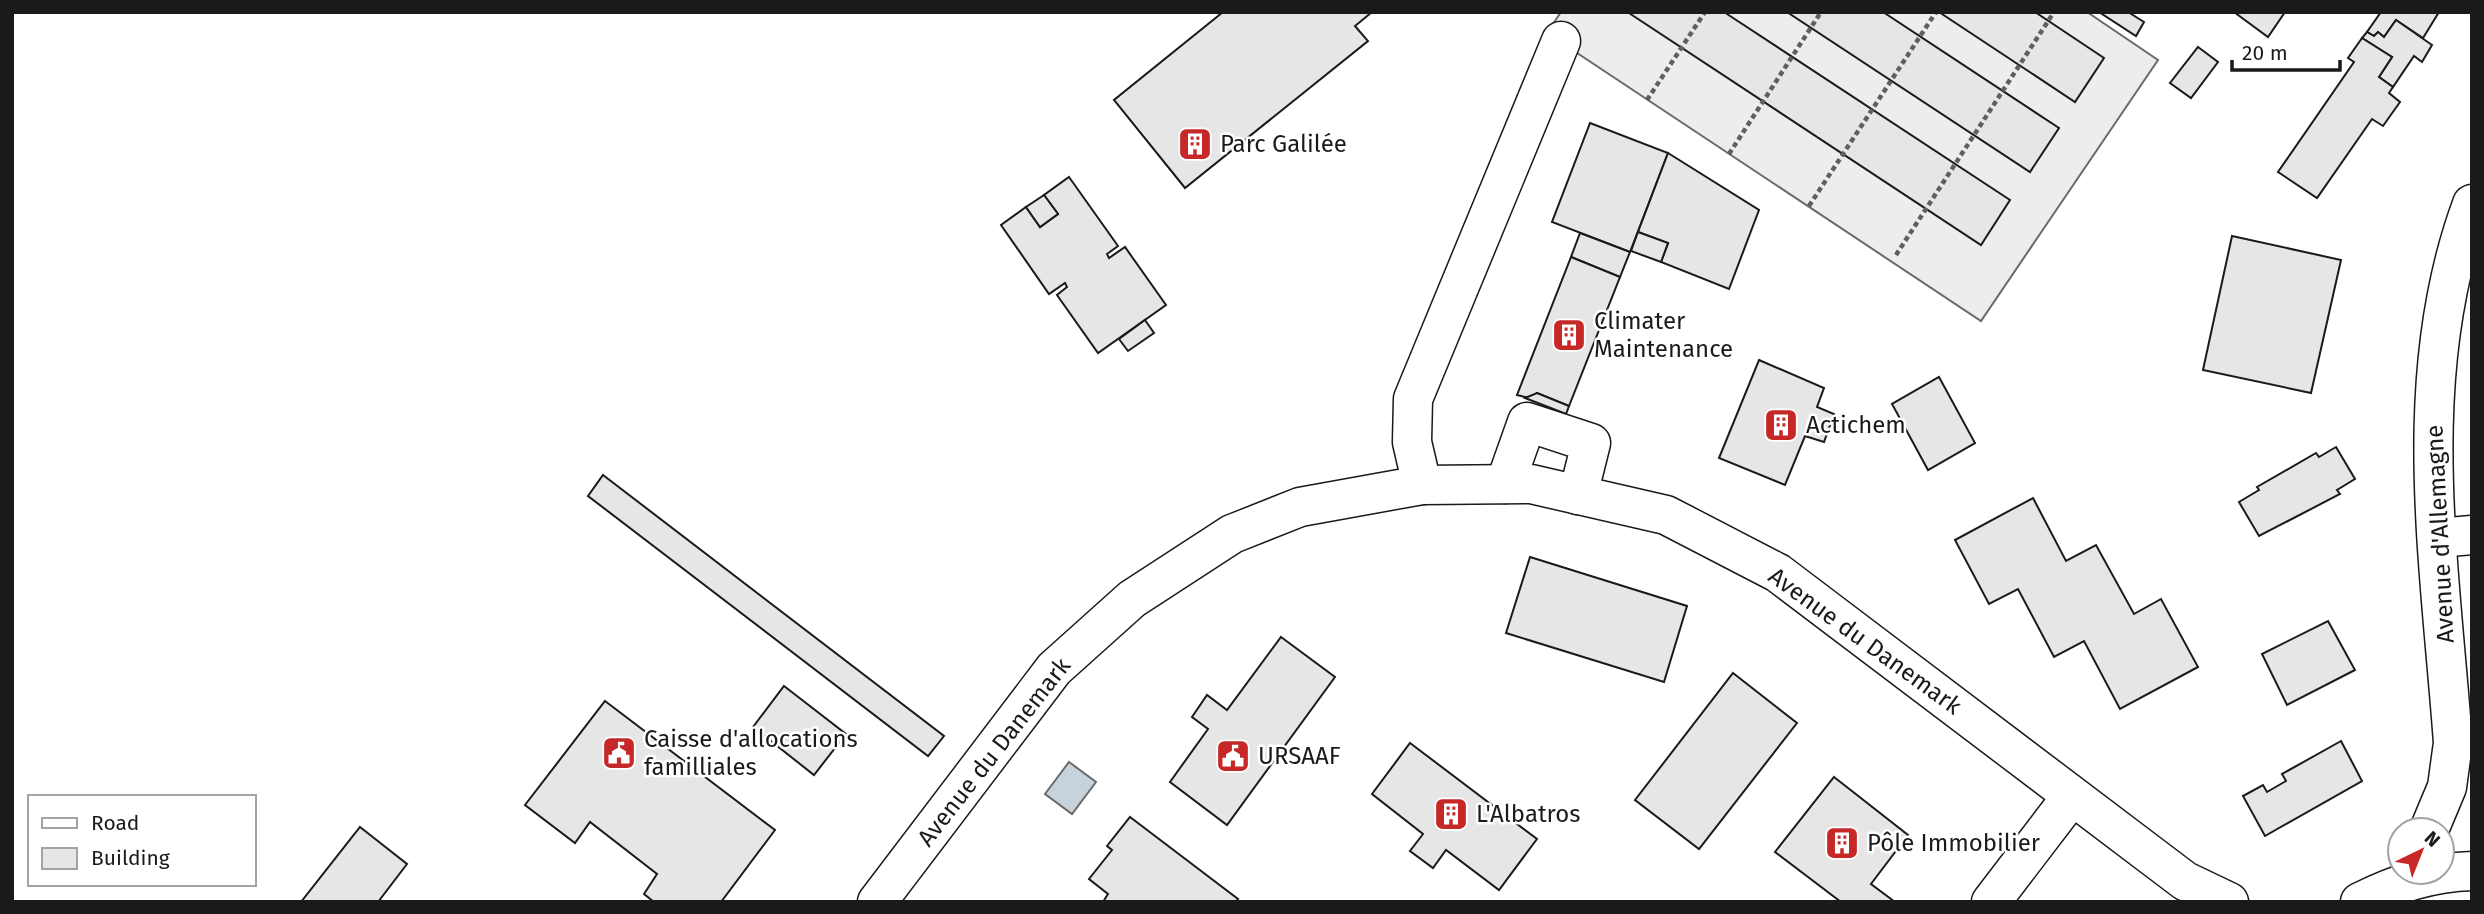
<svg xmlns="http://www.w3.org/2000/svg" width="2484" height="914" font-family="'Fira Sans',sans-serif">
<rect width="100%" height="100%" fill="#fff"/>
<path fill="#ededed" stroke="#6a6a6a" stroke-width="2" d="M1561,12H2087L2158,60L1981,321L1547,33Z"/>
<path fill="#c6d2dc" stroke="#6a6a6a" stroke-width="2" d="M1069,762L1096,782L1072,814L1045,794Z"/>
<g fill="#e6e6e6" stroke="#1a1a1a" stroke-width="2">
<path d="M1223,12H1372L1355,26L1368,41L1185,188L1114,100Z"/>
<path d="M1724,12L2010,200L1981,245L1629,13Z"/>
<path d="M1787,12H1883L2059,128L2030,172Z"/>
<path d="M1939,12H2035L2104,58L2075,102Z"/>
<path d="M2099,12H2128L2144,22L2136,36Z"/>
<path d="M2234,12H2285L2268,37Z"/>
<path d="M2381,12H2439L2423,38L2396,20L2384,37L2378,32L2374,36L2367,32Z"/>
<path d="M2396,20L2432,45L2422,62L2414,56L2393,87L2379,77L2392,57L2362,38L2367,32L2374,36L2378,32L2384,37Z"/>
<path d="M2362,38L2392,57L2379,77L2393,87L2389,93L2400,102L2383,126L2372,119L2317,198L2278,172L2354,62L2348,58Z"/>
<path d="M2198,47L2218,62L2191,98L2170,83Z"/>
<path d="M1590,123L1668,153L1630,252L1552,222Z"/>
<path d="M1668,153L1759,210L1729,289L1661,262L1668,243L1638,232Z"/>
<path d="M1069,177L1118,246L1107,254L1109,258L1125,247L1166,305L1098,353L1057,295L1067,287L1065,283L1049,294L1001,225L1026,207L1040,227L1058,214L1044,195Z"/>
<path d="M1044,195L1058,214L1040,227L1026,207Z"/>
<path d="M1638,232L1668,243L1661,262L1631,251Z"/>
<path d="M1580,233L1630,252L1620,277L1571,257Z"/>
<path d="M2232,236L2341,260L2311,393L2203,370Z"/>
<path d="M1571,257L1620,277L1569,406L1537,393L1529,398L1517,395Z"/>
<path d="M1145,320L1154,333L1128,351L1119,339Z"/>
<path d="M1759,360L1824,388L1817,407L1834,414L1824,442L1805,436L1785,485L1719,458Z"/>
<path d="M1939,377L1975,443L1928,470L1892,404Z"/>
<path d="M1537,393L1569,406L1566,414L1525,398Z"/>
<path d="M2336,447L2355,479L2337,490L2340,494L2259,536L2239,502L2259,490L2257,487L2316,453L2319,457Z"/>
<path d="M603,475L944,736L928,756L588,496Z"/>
<path d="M2033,498L2066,561L2096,545L2134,614L2161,599L2198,667L2120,709L2084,641L2054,657L2018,589L1989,604L1955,540Z"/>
<path d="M1530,557L1687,606L1664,682L1506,633Z"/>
<path d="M2328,621L2355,670L2287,705L2262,654Z"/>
<path d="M1281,637L1335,677L1227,825L1170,782L1208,729L1192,717L1207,695L1227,710Z"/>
<path d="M1733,673L1797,723L1699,849L1635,800Z"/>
<path d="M784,686L846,734L814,775L753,727Z"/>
<path d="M605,701L775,830L721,902H654L644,894L657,874L590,822L575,843L525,805Z"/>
<path d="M2341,741L2362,781L2265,836L2243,796L2263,785L2267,792L2286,781L2282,774Z"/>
<path d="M1410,743L1537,839L1499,890L1446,850L1433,868L1410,851L1423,834L1372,794Z"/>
<path d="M1834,777L1908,835L1871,884L1895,902H1841L1775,852Z"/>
<path d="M1130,817L1238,899L1236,902H1103L1108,894L1089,879L1112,850L1107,846Z"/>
<path d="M360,827L407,864L378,902H301Z"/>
</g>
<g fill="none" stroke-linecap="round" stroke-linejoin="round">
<g stroke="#1a1a1a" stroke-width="41">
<g id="minor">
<path d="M1505,484L1527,422L1591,443L1578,495"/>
<path d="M1422,485L1412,442L1413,399L1561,41"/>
<path d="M2438,538L2472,535"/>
<path d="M2429,830L2447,787L2453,743C2440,563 2408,377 2472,204"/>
<path d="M877,902L1054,669L1132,599L1232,534L1300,507L1422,485L1531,484L1666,515L1778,573L2185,881L2229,902"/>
<path d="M1991,902L2072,796"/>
<path d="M2360,902C2396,884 2431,872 2472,871"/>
</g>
</g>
<g stroke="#5f5f5f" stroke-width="4.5" stroke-dasharray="5 3.5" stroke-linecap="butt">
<path d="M1647,100L1705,12"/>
<path d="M1729,154L1821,12"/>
<path d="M1809,206L1936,12"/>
<path d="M1896,255L2054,12"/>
</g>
<use href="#minor" stroke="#fff" stroke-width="38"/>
</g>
<defs>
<g id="building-square" transform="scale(1.75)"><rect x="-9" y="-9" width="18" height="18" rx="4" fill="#c62828" stroke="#fff"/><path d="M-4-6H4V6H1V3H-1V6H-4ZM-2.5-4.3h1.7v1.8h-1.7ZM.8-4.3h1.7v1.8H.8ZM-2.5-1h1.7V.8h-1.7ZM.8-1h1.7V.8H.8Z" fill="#fff"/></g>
<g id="civic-square" transform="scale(1.75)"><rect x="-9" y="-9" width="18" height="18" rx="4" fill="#c62828" stroke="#fff"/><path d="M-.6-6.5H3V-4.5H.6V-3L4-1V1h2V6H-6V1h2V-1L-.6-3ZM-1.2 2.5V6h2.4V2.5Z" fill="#fff"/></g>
</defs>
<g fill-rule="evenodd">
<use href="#building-square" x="1195" y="144"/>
<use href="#building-square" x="1569" y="335"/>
<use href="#building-square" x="1781" y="425"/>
<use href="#civic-square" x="619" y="753"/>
<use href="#civic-square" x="1233" y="756"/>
<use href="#building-square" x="1451" y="814"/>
<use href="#building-square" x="1842" y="843"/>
</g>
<g text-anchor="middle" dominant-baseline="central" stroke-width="5" stroke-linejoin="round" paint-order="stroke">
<g font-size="24" fill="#1a1a1a" stroke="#fff" text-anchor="start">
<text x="1220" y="144">Parc Galilée</text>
<text x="1594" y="321">Climater<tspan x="1594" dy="28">Maintenance</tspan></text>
<text x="1806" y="425">Actichem</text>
<text x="644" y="739">Caisse d'allocations<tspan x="644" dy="28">familliales</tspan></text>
<text x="1258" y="756">URSAAF</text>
<text x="1476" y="814">L'Albatros</text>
<text x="1867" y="843">Pôle Immobilier</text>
</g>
<g font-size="24" fill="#1a1a1a" stroke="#fff">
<text transform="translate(2440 534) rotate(-93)">Avenue d'Allemagne</text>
<text transform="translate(1865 641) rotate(36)">Avenue du Danemark</text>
<text transform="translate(994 752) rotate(-52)">Avenue du Danemark</text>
</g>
</g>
<rect width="2484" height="914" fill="none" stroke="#1a1a1a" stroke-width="28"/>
<rect x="28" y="795" width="228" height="91" fill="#ffffff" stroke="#a3a3a3" stroke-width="2"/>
<rect x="42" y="818" width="35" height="10" fill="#ffffff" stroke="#a3a3a3" stroke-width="2"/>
<text x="91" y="830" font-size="21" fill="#1a1a1a">Road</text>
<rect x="42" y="848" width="35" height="21" fill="#e6e6e6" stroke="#a3a3a3" stroke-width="2"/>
<text x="91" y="865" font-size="21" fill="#1a1a1a">Building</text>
<g transform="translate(2421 851) rotate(43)"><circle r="33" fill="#ffffff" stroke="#a3a3a3" stroke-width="2"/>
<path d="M0-5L12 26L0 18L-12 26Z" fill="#c62828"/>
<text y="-10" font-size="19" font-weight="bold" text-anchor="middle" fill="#1a1a1a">N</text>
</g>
<path d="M2232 60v10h108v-10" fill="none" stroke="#1a1a1a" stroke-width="3.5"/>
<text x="2242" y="60" font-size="21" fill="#1a1a1a" stroke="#ffffff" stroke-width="5" paint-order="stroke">20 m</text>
</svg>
